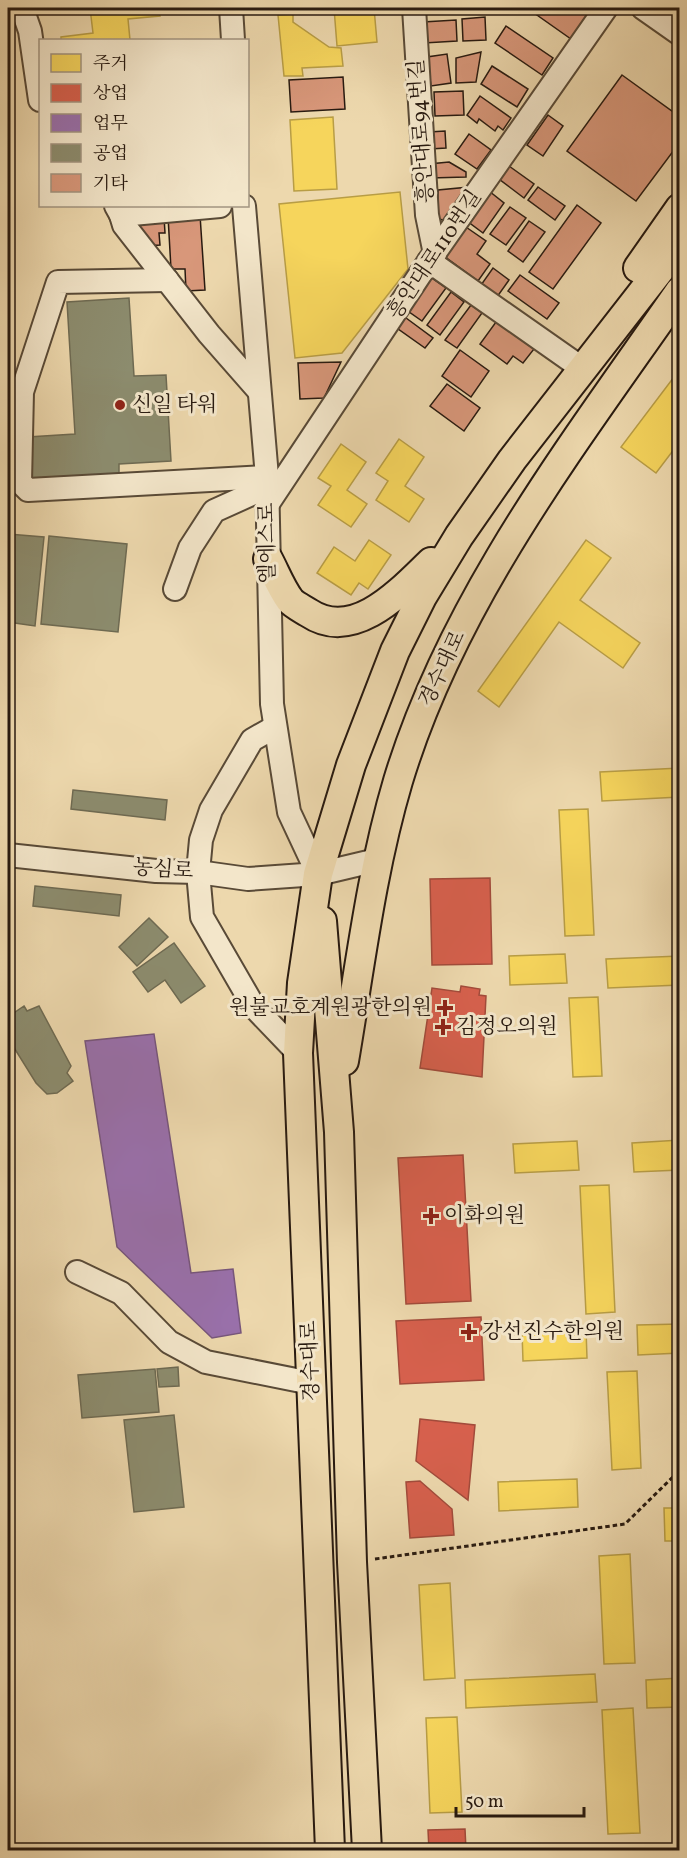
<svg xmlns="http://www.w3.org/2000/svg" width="687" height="1858" font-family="Vollkorn,'Noto Serif KR',serif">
<rect width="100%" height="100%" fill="#edd8ad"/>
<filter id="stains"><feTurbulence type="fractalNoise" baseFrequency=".00333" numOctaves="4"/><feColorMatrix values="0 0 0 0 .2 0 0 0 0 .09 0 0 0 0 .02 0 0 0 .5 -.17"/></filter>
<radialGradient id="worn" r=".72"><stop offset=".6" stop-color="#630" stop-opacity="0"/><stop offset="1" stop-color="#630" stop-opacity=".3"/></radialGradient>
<g fill="#f6d55c" stroke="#b89d45" stroke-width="1.5">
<path d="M90,8H159L160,16L128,19L130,40H61V37L93,33Z"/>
<path d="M334,8H374L377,42L337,46Z"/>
<path d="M293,14V22L329,47L341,48L343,66L302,68L303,76H284L278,15Z"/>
<path d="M333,117L337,189L294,191L290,120Z"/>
<path d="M400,192L408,269L342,353L295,358L279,204Z"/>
<path d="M680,369V445L678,444L656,473L621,447Z"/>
<path d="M399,439L424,457L405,486L424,499L409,522L376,500L388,481L376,473Z"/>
<path d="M341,444L366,462L347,490L367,504L351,527L318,505L331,486L318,478Z"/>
<path d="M369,540L391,555L368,589L359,583L351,595L317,573L334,547L355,561Z"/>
<path d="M586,540L611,558L580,600L640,643L623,668L559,622L499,707L478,691Z"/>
<path d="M680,768V797L602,801L600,772Z"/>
<path d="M588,809L594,935L565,936L559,810Z"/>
<path d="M565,954L567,983L510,985L509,956Z"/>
<path d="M680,956V985L608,988L606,959Z"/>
<path d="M598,997L602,1076L573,1077L569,998Z"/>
<path d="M680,1140V1170L634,1172L632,1143Z"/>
<path d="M577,1141L579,1170L515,1173L513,1144Z"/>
<path d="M609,1185L615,1312L586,1314L580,1186Z"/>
<path d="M680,1324V1353L638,1355L637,1325Z"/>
<path d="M586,1329L587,1358L523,1361L522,1332Z"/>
<path d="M637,1371L641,1468L612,1470L607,1372Z"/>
<path d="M577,1479L578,1507L499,1511L498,1482Z"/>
<path d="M664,1508H680V1541H665Z"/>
<path d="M630,1554L635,1663L604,1664L599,1556Z"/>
<path d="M450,1583L455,1678L424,1680L419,1585Z"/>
<path d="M595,1674L597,1702L466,1708L465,1680Z"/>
<path d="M680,1678V1707L647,1708L646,1680Z"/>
<path d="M633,1708L640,1833L608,1834L602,1710Z"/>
<path d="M457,1717L462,1812L430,1813L426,1718Z"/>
<path d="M610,1847V1850H543Z"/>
</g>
<g fill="#d6604d" stroke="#a24b3b" stroke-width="1.5">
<path d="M490,878L492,964L432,965L430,879Z"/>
<path d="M461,986L480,989L479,995L486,996L482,1077L420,1068L432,988L460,992Z"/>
<path d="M463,1155L471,1301L406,1304L398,1158Z"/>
<path d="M481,1317L484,1380L400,1384L396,1321Z"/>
<path d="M420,1419L475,1425L468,1500L416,1461Z"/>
<path d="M420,1481L452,1509L454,1535L410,1538L406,1482Z"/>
<path d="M465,1829L466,1850H429L428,1830Z"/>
</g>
<path fill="#9970ab" stroke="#77567c" stroke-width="1.5" d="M154,1034L191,1273L233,1269L241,1333L212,1338L117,1247L85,1041Z"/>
<g fill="#8c8c6e" stroke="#6e6a52" stroke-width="1.5">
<path d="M129,298L134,376L166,375L171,461L119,464V479L31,484L28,437L75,434L67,302Z"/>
<path d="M8,534L44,537L35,626L8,622Z"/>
<path d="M49,536L127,544L118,632L41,624Z"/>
<path d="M73,790L167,800L165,820L71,809Z"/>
<path d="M35,886L121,895L119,916L33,906Z"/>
<path d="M149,918L168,937L137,966L119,947Z"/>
<path d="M174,943L205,986L181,1003L165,980L148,992L133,972Z"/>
<path d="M24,1006L27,1011L39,1006L71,1066L67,1073L73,1081L57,1093L47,1094L36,1083L8,1038V1017Z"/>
<path d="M178,1367L179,1386L159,1387L157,1369Z"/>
<path d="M155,1369L159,1412L82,1418L78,1375Z"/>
<path d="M174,1415L184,1507L134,1512L124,1420Z"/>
</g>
<g fill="#d8977a" stroke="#281a10" stroke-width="1.5">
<path d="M527,8H577L588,15L571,39Z"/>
<path d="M485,17L486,40L463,41L462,19Z"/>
<path d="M456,20L457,41L424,43L423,22Z"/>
<path d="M506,26L553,58L542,75L495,43Z"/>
<path d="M481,52L476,82L456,83V58Z"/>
<path d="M447,54L451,83L431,86L427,57Z"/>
<path d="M492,66L528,89L517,107L481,84Z"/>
<path d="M622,75L680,117V142L636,201L567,151Z"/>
<path d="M343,77L345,109L291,112L289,80Z"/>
<path d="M463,91L464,115L435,116L434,92Z"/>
<path d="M480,96L511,118L503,130L498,126L495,131L479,119L477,123L467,115Z"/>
<path d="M548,115L563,126L543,156L527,145Z"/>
<path d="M445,131L446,148L430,149L429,132Z"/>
<path d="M469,134L491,150L477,169L455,154Z"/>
<path d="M449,162L466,172V177L430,178L429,164Z"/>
<path d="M509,166L534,184L524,198L499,179Z"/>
<path d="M470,187L449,221L438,219V190Z"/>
<path d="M538,187L565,206L555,220L528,200Z"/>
<path d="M489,191L504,203L483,233L467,221Z"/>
<path d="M577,205L601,223L553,289L529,272Z"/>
<path d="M510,207L526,218L506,245L490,234Z"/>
<path d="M200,215L205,290L186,291L185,269H171L168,216Z"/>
<path d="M164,217L165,233H159L160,245L145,246L136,219Z"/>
<path d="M529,221L545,232L523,262L508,251Z"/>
<path d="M463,225L486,241L477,254L490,264L478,281L441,254Z"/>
<path d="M493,268L509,280L497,297L481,285Z"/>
<path d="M520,275L559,303L547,319L508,291Z"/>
<path d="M429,276L446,288L422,321L405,309Z"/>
<path d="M451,292L464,302L440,335L427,325Z"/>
<path d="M471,305L482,313L457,348L445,340Z"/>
<path d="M402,315L433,338L425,348L394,326Z"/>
<path d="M496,322L534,349L523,363L513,356L507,364L480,344Z"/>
<path d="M460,350L489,371L471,397L442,376Z"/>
<path d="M341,362L324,398L300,399L298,363Z"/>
<path d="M447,384L480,408L464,431L430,406Z"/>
</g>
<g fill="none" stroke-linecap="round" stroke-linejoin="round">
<g stroke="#594a37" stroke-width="26">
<g id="minor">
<path d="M22,8L30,31L40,100"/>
<path d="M231,8L233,40"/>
<path d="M414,8L427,215L435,254"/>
<path d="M643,8L680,34"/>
<path d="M116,206L121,215L124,225L209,334L259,391"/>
<path d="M244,206L267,477L272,704L289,812L318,874"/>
<path d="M121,215L220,206"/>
<path d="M429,261L573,362"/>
<path d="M167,280L58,282L22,392L20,482L28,490L267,477"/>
<path d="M267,505L429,261L606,8"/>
<path d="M175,589L190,548L214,511L267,487"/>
<path d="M275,727L252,740L211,810L201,840L198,872L202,917L254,1007L298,1053"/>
<path d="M8,855L156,871L198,872L248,879L318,874L377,860"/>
<path d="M77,1272L121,1293L169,1342L206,1362L311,1383"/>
</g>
</g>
<g stroke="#281a10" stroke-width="32">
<g id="major">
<path d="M638,268L680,208"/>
<path d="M268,559C275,572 281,588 290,600C294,605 303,609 309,613C354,643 401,591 431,562"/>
<path d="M322,921L339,1132L352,1562L367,1850"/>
<path d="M344,1061C360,967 371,872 398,781C453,599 573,445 680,291"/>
<path d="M330,1850L298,1053L302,983L318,874L351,765L395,651L422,597L459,536L512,460L680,244"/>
</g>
</g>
<g stroke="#281a10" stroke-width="3" stroke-dasharray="4.5 3" stroke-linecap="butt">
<path d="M675,154L680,157"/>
<path d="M8,207L13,235L8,315"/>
<path d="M375,1559L625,1524L680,1470"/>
</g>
<use href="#minor" stroke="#f3e6ca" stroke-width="22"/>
<use href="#major" stroke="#edd8ad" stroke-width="28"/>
</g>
<g fill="#8f2418" stroke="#f3e6ca" stroke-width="2">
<circle cx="120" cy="405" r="6"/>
<path d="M442 999h6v6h6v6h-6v6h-6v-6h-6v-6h6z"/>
<path d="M440 1018h6v6h6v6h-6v6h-6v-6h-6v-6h6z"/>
<path d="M428 1207h6v6h6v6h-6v6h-6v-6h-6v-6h6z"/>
<path d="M466 1323h6v6h6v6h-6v6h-6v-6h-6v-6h6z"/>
</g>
<g text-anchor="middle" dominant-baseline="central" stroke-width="6" stroke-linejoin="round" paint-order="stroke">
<g font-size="21" fill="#281a10" stroke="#f3e6ca">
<text transform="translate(422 131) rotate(-94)">흥안대로94번길</text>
<text transform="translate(435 255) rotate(-56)">흥안대로110번길</text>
<text transform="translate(268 543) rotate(-91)">엘에스로</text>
<text transform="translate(443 669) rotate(-65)">경수대로</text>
<text transform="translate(163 870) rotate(4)">농심로</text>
<text transform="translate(311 1361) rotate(-92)">경수대로</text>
</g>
<g font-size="21" fill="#281a10" stroke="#f3e6ca" text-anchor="start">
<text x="132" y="405">신일 타워</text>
<text x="432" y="1008" text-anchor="end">원불교호계원광한의원</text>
<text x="456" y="1027">김정오의원</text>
<text x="444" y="1216">이화의원</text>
<text x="482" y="1332">강선진수한의원</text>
</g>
</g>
<rect width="687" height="1858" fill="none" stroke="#edd8ad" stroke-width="30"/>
<rect x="9" y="9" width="669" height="1840" fill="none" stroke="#281a10" stroke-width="3"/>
<rect x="15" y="15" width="657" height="1828" fill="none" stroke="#281a10" stroke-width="1.5"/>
<rect x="39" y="39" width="210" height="168" fill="#f3e6ca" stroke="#a29480" stroke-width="1.5"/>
<rect x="51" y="54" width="30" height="18" fill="#f6d55c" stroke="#a29480" stroke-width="1.5"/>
<text x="93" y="69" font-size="18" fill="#281a10">주거</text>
<rect x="51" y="84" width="30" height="18" fill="#d6604d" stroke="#a29480" stroke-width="1.5"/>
<text x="93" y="99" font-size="18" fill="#281a10">상업</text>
<rect x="51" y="114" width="30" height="18" fill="#9970ab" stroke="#a29480" stroke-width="1.5"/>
<text x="93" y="129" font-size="18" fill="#281a10">업무</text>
<rect x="51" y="144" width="30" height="18" fill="#8c8c6e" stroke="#a29480" stroke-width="1.5"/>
<text x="93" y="159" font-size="18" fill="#281a10">공업</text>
<rect x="51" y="174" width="30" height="18" fill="#d8977a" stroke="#a29480" stroke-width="1.5"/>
<text x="93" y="189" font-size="18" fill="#281a10">기타</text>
<path d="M456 1807v9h128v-9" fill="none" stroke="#281a10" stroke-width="3"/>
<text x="465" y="1807" font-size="18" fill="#281a10" stroke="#f3e6ca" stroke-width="4.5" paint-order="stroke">50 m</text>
<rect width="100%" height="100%" filter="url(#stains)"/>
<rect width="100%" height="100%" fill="url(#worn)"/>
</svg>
